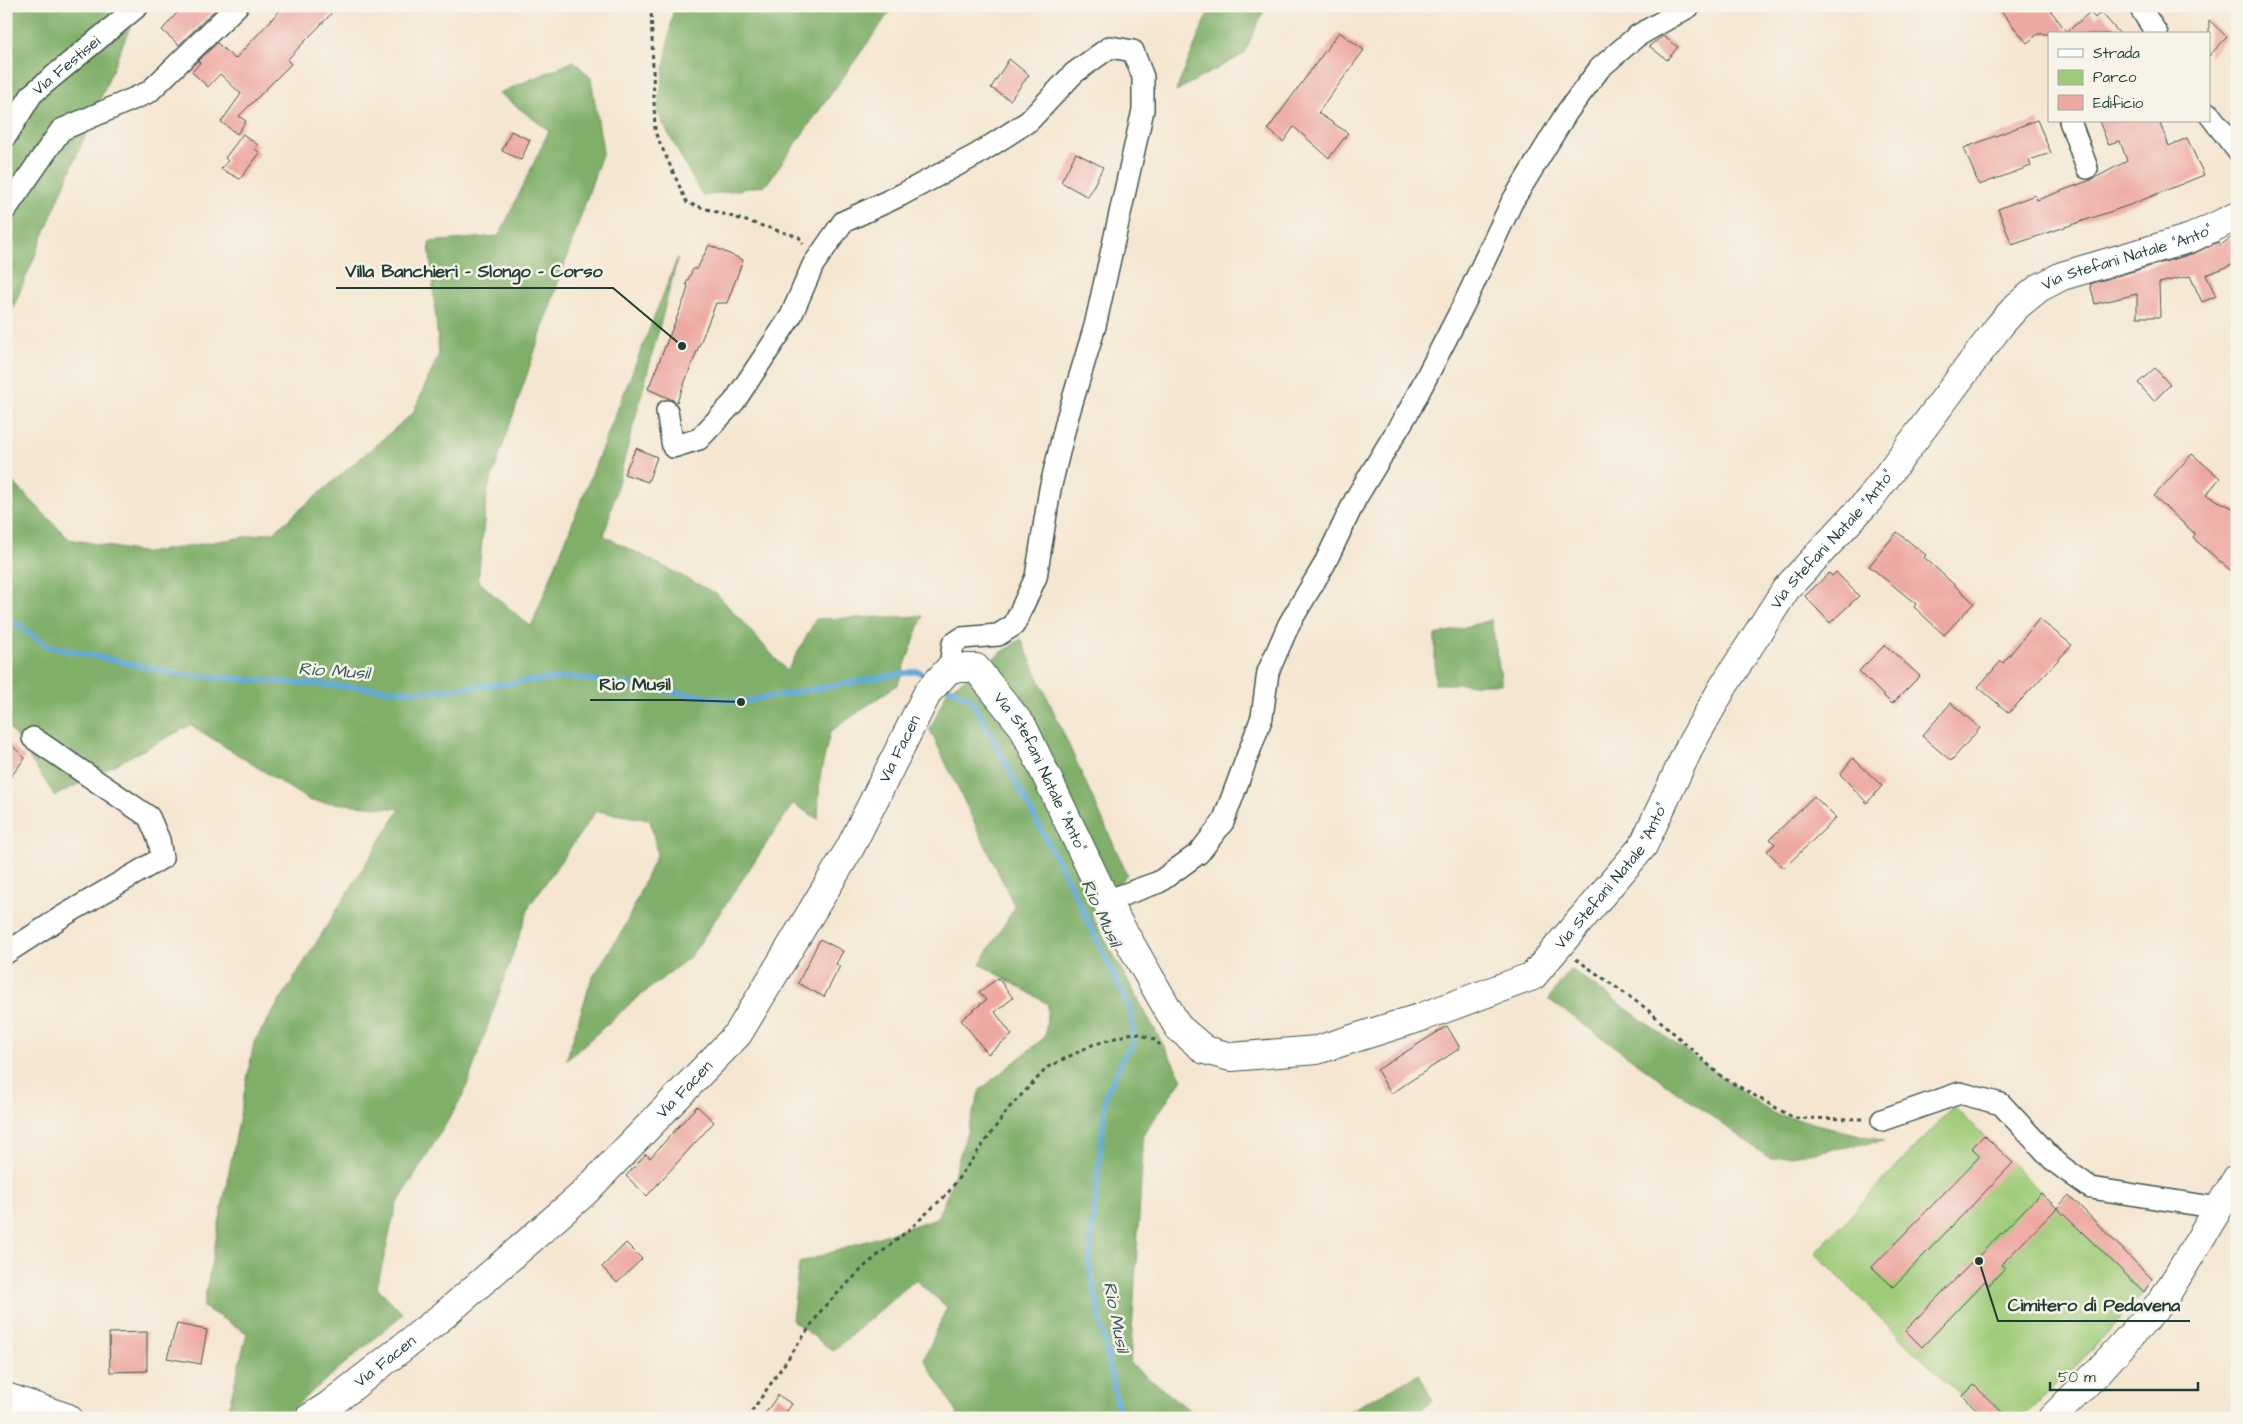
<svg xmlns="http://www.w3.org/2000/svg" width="2243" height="1424" font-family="'Architects Daughter',sans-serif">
<rect width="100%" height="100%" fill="#f7f3e8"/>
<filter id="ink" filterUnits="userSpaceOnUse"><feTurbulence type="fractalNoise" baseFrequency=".02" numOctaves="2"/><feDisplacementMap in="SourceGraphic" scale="10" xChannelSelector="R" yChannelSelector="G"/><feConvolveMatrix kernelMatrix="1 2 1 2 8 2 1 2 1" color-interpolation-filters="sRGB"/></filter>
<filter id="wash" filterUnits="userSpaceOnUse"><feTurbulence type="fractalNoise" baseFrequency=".0096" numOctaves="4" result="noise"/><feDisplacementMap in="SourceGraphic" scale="20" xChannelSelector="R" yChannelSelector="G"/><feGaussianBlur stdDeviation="1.12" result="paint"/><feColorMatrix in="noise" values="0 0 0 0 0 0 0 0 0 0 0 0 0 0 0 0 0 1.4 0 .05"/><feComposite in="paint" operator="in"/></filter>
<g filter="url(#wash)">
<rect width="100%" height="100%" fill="#f5e6d1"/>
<path fill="#9fcb78" stroke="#5f8456" d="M1954,1106L2057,1208L2069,1195L2152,1279L2144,1292L2092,1350L2022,1418H1985L1906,1344L1815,1253Z"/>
<g fill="#7faf68" stroke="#4f764e">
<path d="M6,6H139L6,325Z"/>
<path d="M674,6H894L766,185L702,196L657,112Z"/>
<path d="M1209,6H1266L1244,54L1176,91L1206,18Z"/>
<path d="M574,61L591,78L603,151L487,492L478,581L531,627L678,257L604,536L717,594L787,671L816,619L923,616L898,684L830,732L820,777L818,819L793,804L691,956L631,1003L566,1061L591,980L624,928L657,853L650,820L596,811L530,905L464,1094L396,1206L377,1287L403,1314L288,1412L271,1418H226L247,1333L203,1307L254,1042L400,809L310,801L191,725L55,796L6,722V475L69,539L146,553L274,532L413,413L439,354L429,242L499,236L549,131L499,93Z"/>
<path d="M1491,620L1502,684H1435V635Z"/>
<path d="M1021,639L1127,874L1092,916L1182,1079L1144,1134L1130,1364L1200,1418H955L958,1414L924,1359L947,1307L915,1280L833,1351L792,1320L799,1263L937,1218L948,1193L980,1090L1045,1037L1048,1004L980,964L1015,907L930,730L947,691Z"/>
<path d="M1571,969L1772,1113L1884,1141L1771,1159L1548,999Z"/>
<path d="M1419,1374L1433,1401L1409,1418H1336Z"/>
</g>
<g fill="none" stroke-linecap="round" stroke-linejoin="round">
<g stroke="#62aad9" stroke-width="5.5">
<path d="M6,617L48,646L183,675L421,692L572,677L741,702L917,671L932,679"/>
<path d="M944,685L972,700L1068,880L1131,1011L1134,1045L1124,1056L1106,1095L1089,1263L1120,1418"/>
</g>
</g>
<g id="blocks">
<g fill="#eda8a1">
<path d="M183,6H219L179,45L162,30Z"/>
<path d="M284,6H323L331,14L287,60L291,64L239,116L246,121L237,134L221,122L241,94L220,74L208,87L192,72L200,63L198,61L217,43L235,59Z"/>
<path d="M1997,6H2047L2067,32L2090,12L2095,18L2101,12L2120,34H2038L2027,43Z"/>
<path d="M2209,20L2227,37L2209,56Z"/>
<path d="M1339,32L1364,50L1318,113L1348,133L1329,158L1294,127L1283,142L1268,129Z"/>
<path d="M1663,36L1678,47L1667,60L1649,46Z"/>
<path d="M1009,59L1029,75L1010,100L991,88Z"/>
<path d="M2037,120L2051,153L2029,160L2031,166L1979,185L1964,148Z"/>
<path d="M2099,121H2159L2169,146L2187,138L2204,175L2130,205L2012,245L1998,209L2035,195L2037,200L2091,180L2127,161L2120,141L2108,144Z"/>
<path d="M511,131L530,140L521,160L502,151Z"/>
<path d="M243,134L258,145L255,149L260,153L240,179L221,169L228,161L225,158Z"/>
<path d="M1076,153L1103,167L1088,197L1061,182Z"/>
<path d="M2237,233V263L2206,275L2216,296L2202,302L2190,276L2159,283L2160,317H2137V294L2095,304L2090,284L2195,253L2218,242L2220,246Z"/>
<path d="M709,245L743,260L727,303H716L677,402L648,389L685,297L688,286L686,284L693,269H697Z"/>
<path d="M2155,368L2170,385L2154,401L2138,383Z"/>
<path d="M636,448L657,457L648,482L624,474Z"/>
<path d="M2192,454L2220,478L2206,495L2237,510V576L2193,538L2195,534L2154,496Z"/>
<path d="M1897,532L1926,555L1924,557L1974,603L1944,635L1914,607L1916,604L1869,566Z"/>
<path d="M1836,572L1859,596L1830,623L1805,596L1829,573L1832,576Z"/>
<path d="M2039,619L2072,645L2009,713L1978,687L2001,661L2003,663Z"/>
<path d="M1885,645L1920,676L1892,704L1859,671Z"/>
<path d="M1951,703L1980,728L1951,761L1922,736Z"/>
<path d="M6,740L25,758L6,783Z"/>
<path d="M1853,758L1882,786L1867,803L1840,774Z"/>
<path d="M1814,796L1836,818L1784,868L1767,851L1775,844L1770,839Z"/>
<path d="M820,939L843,951L836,964L840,966L824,997L798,983Z"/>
<path d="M998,978L1013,998L995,1012L1012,1035L988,1054L961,1020L986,1000L979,992Z"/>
<path d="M1447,1026L1460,1048L1391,1094L1377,1070Z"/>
<path d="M697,1106L714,1122L647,1196L626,1176L646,1154L650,1158Z"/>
<path d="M1984,1135L2013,1163L1893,1287L1872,1267L1980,1156L1972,1148Z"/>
<path d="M2041,1193L2057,1208L2001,1265L2005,1268L1989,1285L1985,1281L1922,1347L1905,1330Z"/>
<path d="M2069,1195L2152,1279L2144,1292L2057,1208Z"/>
<path d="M626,1243L642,1259L617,1283L602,1267Z"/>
<path d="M177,1324L207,1330L201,1364L167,1358Z"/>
<path d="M147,1332V1371L110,1372L109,1333Z"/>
<path d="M1974,1385L2008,1418H1985L1963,1396Z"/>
<path d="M778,1395L792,1404L782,1418H762Z"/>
</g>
</g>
</g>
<g filter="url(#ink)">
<use href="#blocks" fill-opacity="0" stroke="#3f564c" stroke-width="1"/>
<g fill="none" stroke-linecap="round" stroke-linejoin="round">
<g stroke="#3f564c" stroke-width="24">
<g id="street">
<path d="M2139,6L2157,34"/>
<path d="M2209,114L2237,150"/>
<path d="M2070,121L2087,168"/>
<path id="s1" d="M6,136L32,94L138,6"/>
<path d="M6,209L61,130L149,92L237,6"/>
<path d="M667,411L673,447L699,439L734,402L791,316L813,265L843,222L901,195L976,155L1029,121L1074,73L1110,47L1133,51L1143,77V110L1095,326L1067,419L1050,489L1036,577L1014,625L998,635L962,638L953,644L950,668"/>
<path d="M1106,901L1159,882L1199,853L1223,822L1262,717L1268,672L1289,624L1324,565L1356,498L1410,409L1464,304L1512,202L1567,112L1600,68L1637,36L1690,6"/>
<path d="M6,953L63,916L162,858L159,840L149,817L33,738"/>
<path d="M1882,1120L1960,1093L2001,1104L2055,1162L2091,1188L2219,1208"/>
</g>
</g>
<g stroke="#3f564c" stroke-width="30">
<g id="secondary">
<path d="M6,1397L68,1418"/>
<path id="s2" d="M309,1418L328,1406L444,1315L583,1194L738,1034L850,848L928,692L950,668H976L1023,727L1106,901L1178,1027L1205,1050L1231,1057L1317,1050L1422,1017L1533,976L1643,846L1691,744L1723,687L1786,589L1869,500L2000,325L2017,306L2039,288L2062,276L2191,238L2237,216"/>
<path d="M2052,1418L2097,1373L2163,1300L2237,1178"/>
</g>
</g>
<g stroke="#3f564c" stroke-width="3" stroke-dasharray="4 4" stroke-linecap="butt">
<path d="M651,6L655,132L687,203L799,237L803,244"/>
<path d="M1576,959L1647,1009L1722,1077L1794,1118L1864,1119"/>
<path d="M747,1418L823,1308L865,1266L912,1227L948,1193L1009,1108L1048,1067L1092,1045L1129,1034L1136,1033L1155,1040L1160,1045"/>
</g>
<use href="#street" stroke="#fff" stroke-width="21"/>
<use href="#secondary" stroke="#fff" stroke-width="28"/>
</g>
</g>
<g text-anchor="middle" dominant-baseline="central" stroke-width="5" stroke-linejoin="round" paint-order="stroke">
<g font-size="16" fill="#1f3d34" stroke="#f7f3e8">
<text stroke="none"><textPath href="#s1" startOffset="94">Via Festisei</textPath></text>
<text stroke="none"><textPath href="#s2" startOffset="2770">Via Stefani Natale "Anto"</textPath></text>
<text stroke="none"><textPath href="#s2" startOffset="2350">Via Stefani Natale "Anto"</textPath></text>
<text stroke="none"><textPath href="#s2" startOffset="905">Via Facen</textPath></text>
<text stroke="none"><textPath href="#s2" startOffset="1150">Via Stefani Natale "Anto"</textPath></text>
<text stroke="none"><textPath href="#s2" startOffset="1945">Via Stefani Natale "Anto"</textPath></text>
<text stroke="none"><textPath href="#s2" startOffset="500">Via Facen</textPath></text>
<text stroke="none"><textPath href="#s2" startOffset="95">Via Facen</textPath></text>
</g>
<g font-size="18" font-style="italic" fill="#30585d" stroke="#f7f3e8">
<text transform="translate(334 671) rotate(4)">Rio Musil</text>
<text transform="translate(1101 913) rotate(65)">Rio Musil</text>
<text transform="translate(1116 1317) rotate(79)">Rio Musil</text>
</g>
</g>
<path fill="none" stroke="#1f3d34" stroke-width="2" d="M682 346L613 288H336M741 702L681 700H590M1979 1261L1998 1321H2190"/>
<g fill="#1f3d34" stroke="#f7f3e8" stroke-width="2">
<circle cx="682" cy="346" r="5"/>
<circle cx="741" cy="702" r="5"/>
<circle cx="1979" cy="1261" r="5"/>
</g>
<g font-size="18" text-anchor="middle" font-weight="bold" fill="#1f3d34" stroke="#f7f3e8" stroke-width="5" stroke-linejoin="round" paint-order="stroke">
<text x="474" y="277">Villa Banchieri - Slongo - Corso</text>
<text x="635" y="690">Rio Musil</text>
<text x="2094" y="1311">Cimitero di Pedavena</text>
</g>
<rect width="2243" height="1424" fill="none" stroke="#f7f3e8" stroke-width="25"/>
<rect x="2048" y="32" width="162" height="90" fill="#f7f3e8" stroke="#a1aaa0"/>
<rect x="2058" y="49" width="25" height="8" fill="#ffffff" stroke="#a1aaa0"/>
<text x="2093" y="58" font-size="15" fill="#1f3d34">Strada</text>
<rect x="2058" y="70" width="25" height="15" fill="#9fcb78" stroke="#a1aaa0"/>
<text x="2093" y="82" font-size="15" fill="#1f3d34">Parco</text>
<rect x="2058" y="95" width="25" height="15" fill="#eda8a1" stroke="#a1aaa0"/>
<text x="2093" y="108" font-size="15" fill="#1f3d34">Edificio</text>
<path d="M2050 1382v8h148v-8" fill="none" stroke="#1f3d34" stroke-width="2.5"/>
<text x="2058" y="1382" font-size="15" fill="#1f3d34" stroke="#f7f3e8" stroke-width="4" paint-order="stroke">50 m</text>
</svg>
